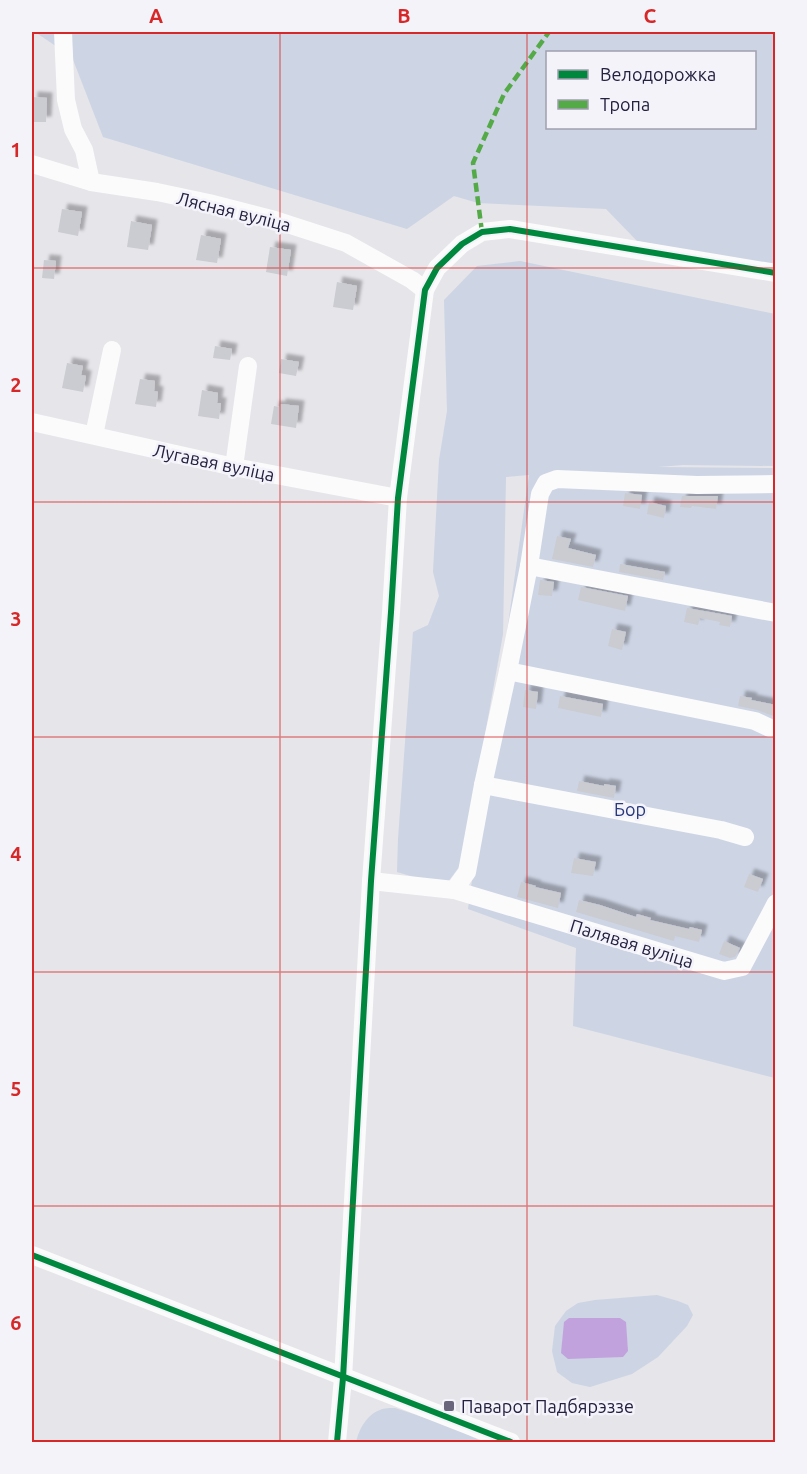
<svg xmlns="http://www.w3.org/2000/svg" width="807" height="1474" font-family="Ubuntu,sans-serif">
<defs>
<filter id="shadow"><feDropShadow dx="5.5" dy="-5.5" stdDeviation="1.5" flood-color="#0004"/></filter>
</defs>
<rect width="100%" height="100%" fill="#e5e5ea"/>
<g fill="#cdd4e4" fill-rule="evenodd">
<path d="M35,32H775V266L637,241L606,209L478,203L454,196L407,229L103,137L72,57ZM548,52H754V128H548Z"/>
<path d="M520,261L775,314V466L683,465L658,467L775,468V1078L573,1026L576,948L468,909L529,475L506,477L503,634L462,863L445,886L397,872L398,839L413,632L428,625L439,596L433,572L439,460L447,411L444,300L477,266Z"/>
<path d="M657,1295L678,1301L688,1305L693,1315L687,1326L658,1357L632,1374L590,1387L572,1383L557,1372L552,1351L555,1326L566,1311L578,1303L595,1300Z"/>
<path d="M395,1408L450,1426L483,1442H356C359,1430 366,1415 380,1410C384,1408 391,1408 395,1408Z"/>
</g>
<path fill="#c1a2dd" d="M569,1318H620L626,1322L628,1351L623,1357L568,1359L561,1353L564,1322Z"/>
<g fill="#cbccd2" filter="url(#shadow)">
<path d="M32,97L47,98L46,122H32Z"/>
<path d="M62,209L82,212L78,236L58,232Z"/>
<path d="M131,221L152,225L148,250L127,247Z"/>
<path d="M201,235L221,239L217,263L196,260Z"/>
<path d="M270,247L291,250L287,276L266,272Z"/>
<path d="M44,260L56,261L54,279L42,278Z"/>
<path d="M337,282L357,286L353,310L333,307Z"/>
<path d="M215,346L232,349L230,360L213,358Z"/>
<path d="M281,359L299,362L296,376L279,373Z"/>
<path d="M67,363L83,366L81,375L86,376L83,392L62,388Z"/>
<path d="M140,379L155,381L154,391L158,392L156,407L135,404Z"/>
<path d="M202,390L218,393L217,403H221L219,419L198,416Z"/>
<path d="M280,404L299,406L296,428L271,424L274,406L280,407Z"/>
<path d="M625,493L642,495L640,509L623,506Z"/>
<path d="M682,496H718L716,509L692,506L691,508L680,507Z"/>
<path d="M649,502L666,506L664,518L647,514Z"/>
<path d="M557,536L571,539L568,548L596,555L593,567L552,559Z"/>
<path d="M620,564L665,572L663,580L619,572Z"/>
<path d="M540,580L554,582L552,596L538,595Z"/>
<path d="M581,587L628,596L625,611L578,600Z"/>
<path d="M687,608L732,616L730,627L719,625L720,622L700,618L698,625L684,622Z"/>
<path d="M612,629L626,632L622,650L608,646Z"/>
<path d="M525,690L538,692L536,709L523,707Z"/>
<path d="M560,696L603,704L601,717L558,708Z"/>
<path d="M740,696L752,698L751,700L776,705V717L757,710L738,706Z"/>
<path d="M579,781L604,786V784L616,786L614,798L577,791Z"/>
<path d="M574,858L596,862L593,876L571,873Z"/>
<path d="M749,874L763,879L758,892L744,887Z"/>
<path d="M521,882L536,886L535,887L561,893L558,908L517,897Z"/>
<path d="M579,900L600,905L636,917L637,914L651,918L650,920L689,929L690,927L702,930L699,942L675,936L674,941L576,912Z"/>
<path d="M724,941L740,948L735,957L730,958L719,954Z"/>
</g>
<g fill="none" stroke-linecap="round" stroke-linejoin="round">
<g stroke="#fbfbfc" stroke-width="18">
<path d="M63,32L66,100L73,129L84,150L91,182"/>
<path d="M32,164L91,182L157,192L209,203L275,220L346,243L412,280L425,290"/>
<path d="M32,422L234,467L398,498"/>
<path d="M94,435L112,350"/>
<path d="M234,467L248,366"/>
<path d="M529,566L776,613"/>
<path d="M508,671L755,721L770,728"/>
<path d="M483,785L721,830L745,837"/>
<path d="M371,881L454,890L467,872L483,785L508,671L529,566L540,494L546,483L557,479L697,485L776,484"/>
<path d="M454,890L724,971L742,967L776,903"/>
<path d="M32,1255L511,1442"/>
<path d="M337,1442L343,1378L371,881L391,612L398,498L425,290L437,268L462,244L482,232L510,229L776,273"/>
</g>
<path stroke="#53aa46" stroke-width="4.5" stroke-dasharray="9 4.5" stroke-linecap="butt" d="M482,232L473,163L504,94L549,32"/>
<g stroke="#f3f3f9" stroke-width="10">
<g id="cycleway">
<path d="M32,1255L511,1442"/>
<path d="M337,1442L343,1378L371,881L391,612L398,498L425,290L437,268L462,244L482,232L510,229L776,273"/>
</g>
</g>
<use href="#cycleway" stroke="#00873e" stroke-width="6"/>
</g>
<path fill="none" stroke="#d62828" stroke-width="1.5" stroke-opacity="0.55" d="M280,32V1442M527,32V1442M32,268H776M32,502H776M32,737H776M32,972H776M32,1206H776"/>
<rect fill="#68657c" stroke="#f3f3f9" stroke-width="2" x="443" y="1400" width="12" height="12" rx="3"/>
<g text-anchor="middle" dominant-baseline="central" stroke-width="5" stroke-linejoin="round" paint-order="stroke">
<g font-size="18" fill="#242040" stroke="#f3f3f9">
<text transform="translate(234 211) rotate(14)">Лясная вуліца</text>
<text transform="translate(214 462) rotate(12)">Лугавая вуліца</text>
<text transform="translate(632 943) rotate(17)">Палявая вуліца</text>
</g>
<g font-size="18" fill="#27397a" stroke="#f3f3f9">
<text x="630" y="809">Бор</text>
</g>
<g font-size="18" fill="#242040" stroke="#f3f3f9" text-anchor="start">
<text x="461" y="1406">Паварот Падбярэззе</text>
</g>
</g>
<rect width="807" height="1474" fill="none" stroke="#f3f3f9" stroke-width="66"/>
<rect x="546" y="51" width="210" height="78" fill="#f3f3f9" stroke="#a09faf" stroke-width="1.5"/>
<rect x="558" y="70" width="30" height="9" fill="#00873e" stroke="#a09faf" stroke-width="1.5"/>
<text x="600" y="81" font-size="18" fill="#242040">Велодорожка</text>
<rect x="558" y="100" width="30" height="9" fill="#53aa46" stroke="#a09faf" stroke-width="1.5"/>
<text x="600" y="111" font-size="18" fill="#242040">Тропа</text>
<rect x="33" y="33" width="741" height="1408" fill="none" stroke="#d62828" stroke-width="2"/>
<g font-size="20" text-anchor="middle" font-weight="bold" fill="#d62828">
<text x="156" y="23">A</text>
<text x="404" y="23">B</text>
<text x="650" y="23">C</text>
<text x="16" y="157">1</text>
<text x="16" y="392">2</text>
<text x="16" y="626">3</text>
<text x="16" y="861">4</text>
<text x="16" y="1096">5</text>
<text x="16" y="1330">6</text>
</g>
</svg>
